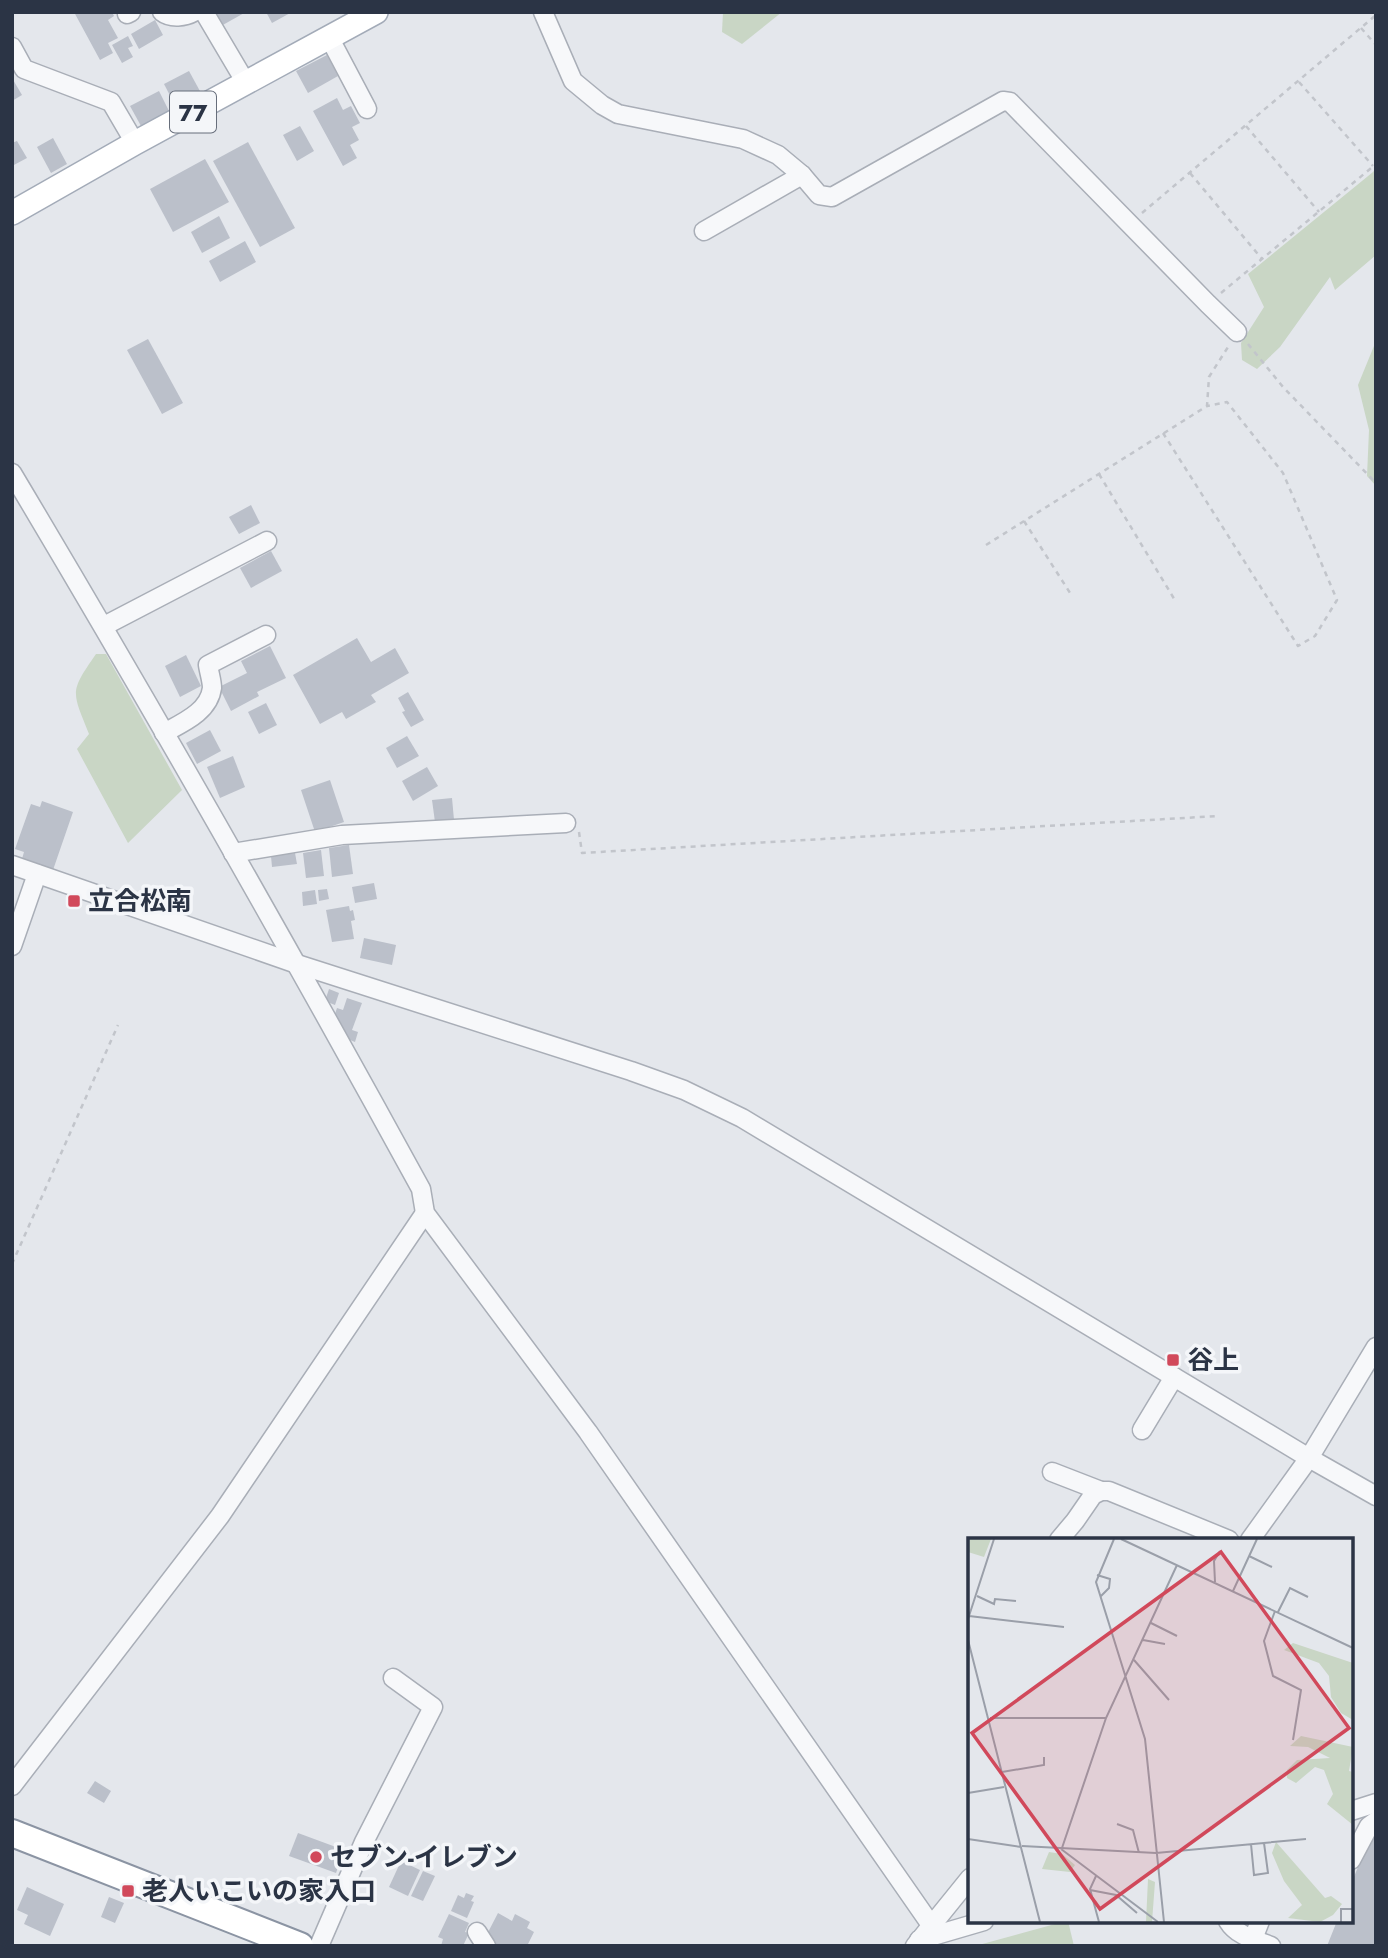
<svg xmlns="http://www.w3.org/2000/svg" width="1388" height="1958" font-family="Jost,'Noto Sans JP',sans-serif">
<rect width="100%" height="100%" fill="#e4e7ec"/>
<g fill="#c9d6c5">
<path d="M723,12H782L742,44L722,32Z"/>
<path d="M1376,168V255L1335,290L1330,277L1280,347L1257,369L1242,360L1241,343L1264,307L1248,274L1373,172Z"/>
<path d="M1376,341V486L1367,476L1369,430L1358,385Z"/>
<path d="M96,654H106L182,790L128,843L77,749L89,734C72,691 69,693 96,654Z"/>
<path d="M1066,1921H1068L1074,1946H975Z"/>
</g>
<g fill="#bbc0ca">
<path d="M74,12H112L114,16L108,20L118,38L108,43L113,53L100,60Z"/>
<path d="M214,12H246L221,26Z"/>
<path d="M266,12H292L272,23Z"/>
<path d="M155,20L163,35L139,49L131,34Z"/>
<path d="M128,36L133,46L128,48L133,57L122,63L112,45Z"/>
<path d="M327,55L338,76L308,93L296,71Z"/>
<path d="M189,71L201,93L176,107L164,84Z"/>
<path d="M12,78L22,95L12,101Z"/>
<path d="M159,91L169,111L141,126L130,106Z"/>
<path d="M337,98L343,110L351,106L360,123L352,127L359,140L350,145L357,158L343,166L313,111Z"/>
<path d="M300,126L314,151L297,161L283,135Z"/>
<path d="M53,138L67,164L51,173L37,147Z"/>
<path d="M17,141L27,158L12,166V143Z"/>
<path d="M248,142L295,228L260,247L213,161Z"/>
<path d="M205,159L229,202L173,232L150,189Z"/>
<path d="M219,216L230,238L202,253L191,232Z"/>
<path d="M245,241L256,262L220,282L209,261Z"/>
<path d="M148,339L183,403L162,414L127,350Z"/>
<path d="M251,505L260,523L239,534L229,517Z"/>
<path d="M271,551L282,571L251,588L240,568Z"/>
<path d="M357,638L371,662L395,648L409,673L371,695L376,702L346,719L342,712L320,724L293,675Z"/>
<path d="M270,646L286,678L257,692L259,696L231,711L219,687L247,673L241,661Z"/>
<path d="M186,655L201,686L180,697L165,666Z"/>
<path d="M408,692L424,720L411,727L402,712L405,711L398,698Z"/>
<path d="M266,703L277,725L259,734L248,712Z"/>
<path d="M210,730L221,751L197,764L186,743Z"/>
<path d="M407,736L419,756L397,768L386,748Z"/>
<path d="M233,756L245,787L220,798L207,767Z"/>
<path d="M427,767L438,786L413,801L402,781Z"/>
<path d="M330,780L344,822L315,832L301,790Z"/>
<path d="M452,798L454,820L435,822L432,800Z"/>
<path d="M42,801L73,812L53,870L22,859L24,852L15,849L31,804L40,807Z"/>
<path d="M349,845L353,874L332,877L329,848Z"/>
<path d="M321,850L324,876L306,878L303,853Z"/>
<path d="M295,853L297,864L272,867L271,856Z"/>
<path d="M374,883L377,899L355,903L352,887Z"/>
<path d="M327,889L329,899L319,901L318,890Z"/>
<path d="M315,890L317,904L303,906L302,892Z"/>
<path d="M349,906L350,911L353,910L355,920L351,921L354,939L332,942L326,910Z"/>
<path d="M364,938L396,945L392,965L360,958Z"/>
<path d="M329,989L339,993L335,1005L325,1001Z"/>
<path d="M347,998L362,1003L352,1030L358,1032L355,1042L340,1036L343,1027L332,1023L337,1008L343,1010Z"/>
<path d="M95,1781L111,1791L104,1803L87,1793Z"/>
<path d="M1376,1832V1946H1327L1337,1921H1351V1884L1372,1833Z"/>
<path d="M298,1833L344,1850L336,1873L289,1856Z"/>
<path d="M401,1861L420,1870L408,1896L389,1887Z"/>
<path d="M423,1871L435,1876L423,1901L411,1896Z"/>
<path d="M27,1887L64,1904L50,1936L24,1924L28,1915L17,1910Z"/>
<path d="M466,1893L474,1896L471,1901L474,1902L467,1918L451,1911L458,1895L464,1898Z"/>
<path d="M109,1897L124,1903L115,1923L101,1917Z"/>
<path d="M498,1913L512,1921L515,1914L530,1922L527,1928L534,1932L527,1946H495L484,1940Z"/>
<path d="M449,1914L469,1923L465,1932L469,1933L463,1946L460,1944L459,1946H441L443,1939L438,1937Z"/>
</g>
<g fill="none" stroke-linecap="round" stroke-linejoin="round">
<g stroke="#a9aeb7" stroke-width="21">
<g id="minor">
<path d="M162,12C171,19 185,17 194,12"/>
<path d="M204,12L246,83"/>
<path d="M543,12L573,81L602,105L618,114L743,139L778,155L802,175L819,195L832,197L1003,101L1010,102L1208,304L1237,332"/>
<path d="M127,14L131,12"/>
<path d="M329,37L367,109"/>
<path d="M12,47L24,69L111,102L135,143"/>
<path d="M704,231L802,175"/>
<path d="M12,473C153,709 289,948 421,1189L425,1213L588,1432L931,1925"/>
<path d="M104,626L267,541"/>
<path d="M164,733C182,723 209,712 212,688C212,681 209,672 208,665L266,635"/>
<path d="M233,853L342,835L566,823"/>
<path d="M12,865L297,964L631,1071L684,1090L742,1118L1309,1458L1376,1496"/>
<path d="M12,946L37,874"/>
<path d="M1142,1430L1174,1377"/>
<path d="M1052,1472L1101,1491"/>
<path d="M1059,1540L1075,1521L1093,1495L1101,1491H1109L1229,1540"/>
<path d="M1250,1540L1309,1458L1376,1347"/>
<path d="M12,1786L220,1516L425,1213"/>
<path d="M1351,1811L1376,1803"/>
<path d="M1351,1860L1369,1826L1376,1821"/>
<path d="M1228,1921C1237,1936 1256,1940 1271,1946"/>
<path d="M477,1932L486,1946"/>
<path d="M1253,1939L1260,1921"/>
<path d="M919,1940L984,1921"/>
<path d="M319,1946L364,1842L433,1707L393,1678"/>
<path d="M915,1946L970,1878"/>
</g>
</g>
<g stroke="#a3abb8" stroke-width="26">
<path id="major" d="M12,213L135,143L376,12"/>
</g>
<g stroke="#8b94a3" stroke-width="30">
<path id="highway" d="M12,1833L300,1946"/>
</g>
<g stroke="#c2c5cb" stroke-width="2.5" stroke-dasharray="5 5" stroke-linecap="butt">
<path d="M1361,28L1376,45"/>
<path d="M1299,82L1373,166"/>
<path d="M1246,126L1319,212"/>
<path d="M1190,173L1262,259"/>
<path d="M1142,213L1376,15"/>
<path d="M1221,293L1376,164"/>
<path d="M1248,344L1283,387L1376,483"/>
<path d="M1163,433L1298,646L1315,636L1337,600L1283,473L1227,402L1207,406"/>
<path d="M1099,474L1176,602"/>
<path d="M1024,521L1072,596"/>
<path d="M986,545L1207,406L1209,377L1228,347"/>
<path d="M579,832L582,853L1218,816"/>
<path d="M12,1264L118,1025"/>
</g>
<use href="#minor" stroke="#f7f8fa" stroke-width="18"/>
<use href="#major" stroke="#fff" stroke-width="23"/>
<use href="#highway" stroke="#fff" stroke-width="26"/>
</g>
<g fill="#d1495b" stroke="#f4f6f9" stroke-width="2.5">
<rect x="67" y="894" width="14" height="14" rx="3.5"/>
<rect x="1166" y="1353" width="14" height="14" rx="3.5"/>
<circle cx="316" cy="1857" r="7"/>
<rect x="121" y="1884" width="14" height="14" rx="3.5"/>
</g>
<g text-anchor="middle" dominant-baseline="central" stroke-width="7" stroke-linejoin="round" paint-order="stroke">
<rect fill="#f4f6f9" stroke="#676e7b" stroke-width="2" x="170" y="91.5" width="46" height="41" rx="5"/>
<g font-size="24" font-weight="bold" fill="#2b3445">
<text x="193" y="112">77</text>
</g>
<g font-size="26" font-weight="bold" fill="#2b3445" stroke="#f4f6f9" text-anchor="start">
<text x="88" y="901">立合松南</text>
<text x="1187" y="1360">谷上</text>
<text x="330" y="1857">セブン-イレブン</text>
<text x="142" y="1891">老人いこいの家入口</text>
</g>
</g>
<g transform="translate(968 1538)">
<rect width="385" height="385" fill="#e4e7ec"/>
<path d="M0,1H23L16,19L0,14ZM325,105L385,125V182L373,175L363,159L361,138L351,125L316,112ZM333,198L385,209L381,233L385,234V287L359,266L365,256L356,232L347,229L328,245L319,240V232L329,222L362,220L340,209L322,208ZM308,304L357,360L363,358L374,366L365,377L352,384L320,380L334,367L316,343L304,315ZM81,314L94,316L107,327L102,334L74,331ZM180,341L187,344L184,384H178Z" fill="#c9d6c5"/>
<path fill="none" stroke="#9a9fa9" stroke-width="2" d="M146,1L128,44L177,201L196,384M153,1L385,110M281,18L304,29M129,37L142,41L141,50L133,58M247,44L246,23L252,13M265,53L289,1M9,58L26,66L27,61L48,63M307,73L296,103L305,138L333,152L325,202M310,74L322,50L340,59M1,78L96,89M0,81L26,1M183,85L209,98M0,102L72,384M175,102L197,106M166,122L201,162M22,180H138M34,234L76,227V219M0,255L36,249M149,286L165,292L171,315M0,301L53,309M283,306L286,337L300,335L296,305M54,308L188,315L338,301M94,310L138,180L209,27M93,311L190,384M128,338L122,351L131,384M122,352L148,357L169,375M373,384V371H385"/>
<path fill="#d1495b" fill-opacity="0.15" stroke="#d1495b" stroke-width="3.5" d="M253,14L381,190L132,371L4,195Z"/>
<rect width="385" height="385" fill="none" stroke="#2b3445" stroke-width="3.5"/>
</g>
<rect width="1388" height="1958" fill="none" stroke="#2b3445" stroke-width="28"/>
</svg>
